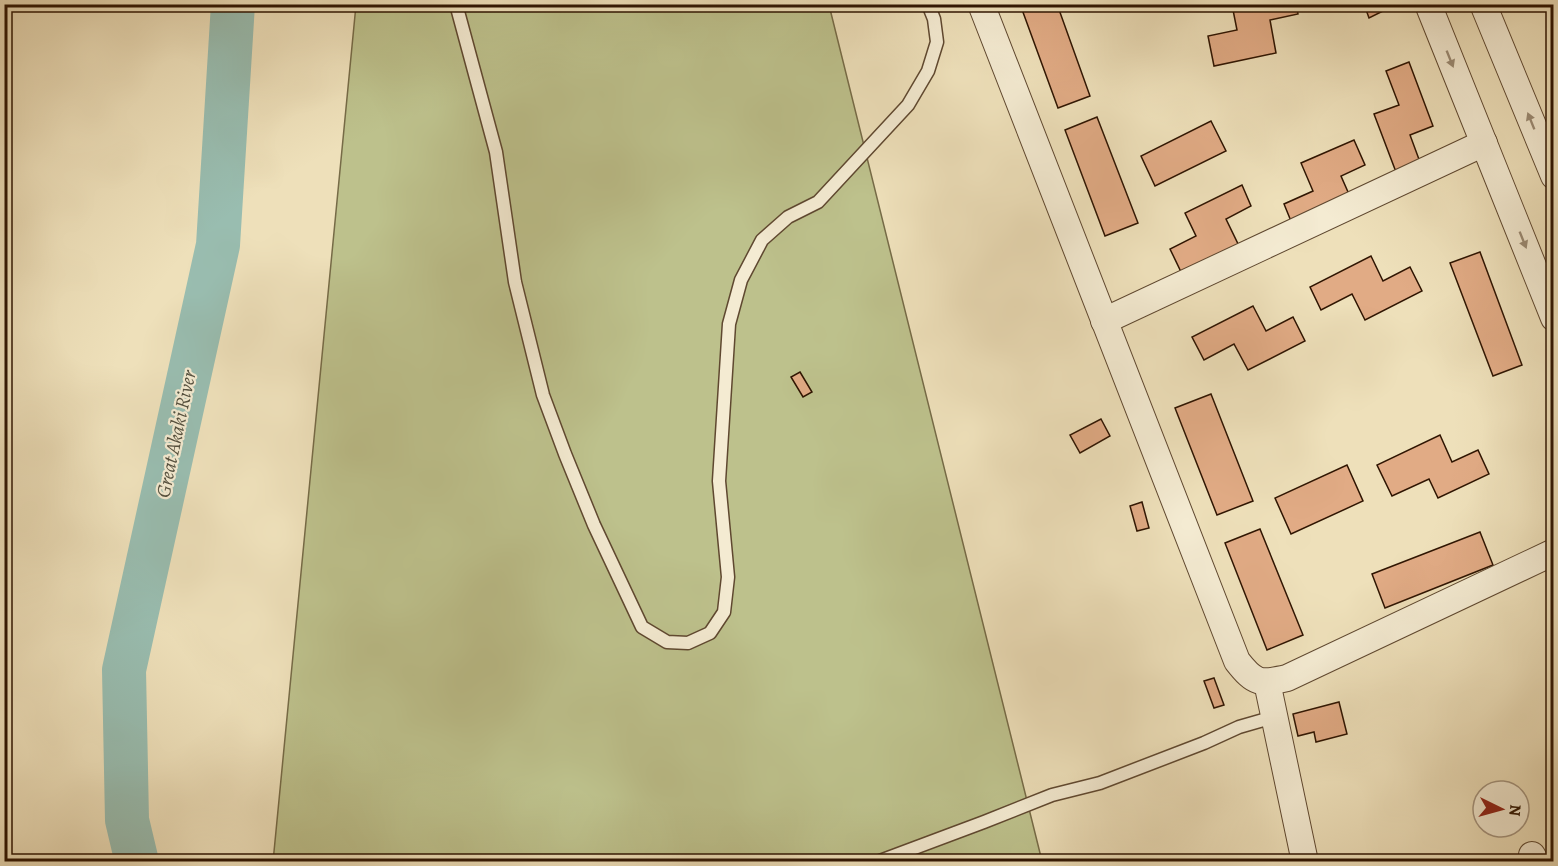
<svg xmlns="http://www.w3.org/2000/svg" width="1558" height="866" font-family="Alegreya,serif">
<rect width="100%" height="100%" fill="#eee0ba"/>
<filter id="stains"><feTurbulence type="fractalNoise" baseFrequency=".00333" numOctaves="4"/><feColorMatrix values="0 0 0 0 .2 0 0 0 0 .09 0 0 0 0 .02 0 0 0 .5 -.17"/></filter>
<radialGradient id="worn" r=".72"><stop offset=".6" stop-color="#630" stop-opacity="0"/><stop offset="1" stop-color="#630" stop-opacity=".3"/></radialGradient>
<path fill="#bdc18c" stroke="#766b47" stroke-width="1.5" d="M356,5H829L1042,861L273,862Z"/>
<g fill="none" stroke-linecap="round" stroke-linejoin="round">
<path stroke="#99bdb0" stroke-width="44" d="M137,862L127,820L124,670L218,245L233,4"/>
</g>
<g fill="#e1ab85" stroke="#2f1502" stroke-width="1.5">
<path d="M1020,4H1057L1090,96L1058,108Z"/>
<path d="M1296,4L1298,14L1270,20L1276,53L1214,66L1208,36L1237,30L1232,5Z"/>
<path d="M1364,4H1388L1389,8L1369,18Z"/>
<path d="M1409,62L1433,126L1410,135L1420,162L1396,172L1374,114L1399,105L1386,71Z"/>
<path d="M1097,117L1138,223L1105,236L1065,130Z"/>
<path d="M1211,121L1226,151L1155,186L1141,156Z"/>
<path d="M1354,140L1365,165L1341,176L1352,201L1293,226L1284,204L1313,191L1301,163Z"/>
<path d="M1242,185L1251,206L1226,219L1240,248L1183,276L1170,249L1196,236L1185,213Z"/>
<path d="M1480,252L1522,365L1493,376L1450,263Z"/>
<path d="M1371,256L1383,281L1410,267L1422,291L1365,320L1352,294L1321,310L1310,287Z"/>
<path d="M1253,306L1266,331L1293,317L1305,341L1248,370L1234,344L1204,360L1192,337Z"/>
<path d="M800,372L812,392L803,397L791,377Z"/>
<path d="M1211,394L1253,501L1217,515L1175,408Z"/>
<path d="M1101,419L1110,436L1080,453L1070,435Z"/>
<path d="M1440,435L1452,462L1478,450L1489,474L1438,498L1429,479L1392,496L1377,465Z"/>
<path d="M1347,465L1363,501L1291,534L1275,498Z"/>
<path d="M1142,502L1149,528L1137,531L1130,506Z"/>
<path d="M1260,529L1303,635L1267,650L1225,543Z"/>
<path d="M1480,532L1493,565L1385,608L1372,574Z"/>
<path d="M1214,678L1224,705L1214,708L1204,681Z"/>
<path d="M1339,702L1347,734L1316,742L1314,732L1298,736L1293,714Z"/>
</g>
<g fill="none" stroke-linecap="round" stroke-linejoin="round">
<g stroke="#5f4830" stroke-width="15">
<g id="lane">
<path d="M456,4L496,152L515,282L543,395L565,454L594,525L642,627L667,642L688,643L710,633L724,612L728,577L719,481L729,324L741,280L762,240L788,217L818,202L908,105L928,71L937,42L934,19L928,4"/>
<path d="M877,862L984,822L1052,795L1100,783L1204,743L1239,727L1274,717"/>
</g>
</g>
<g stroke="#5f4830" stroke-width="28">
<g id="street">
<path d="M981,4L1237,661C1255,684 1260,684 1287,678L1554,552"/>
<path d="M1428,4L1554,318"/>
<path d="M1483,4L1554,176"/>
<path d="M1104,321L1484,143"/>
<path d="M1267,682L1305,862"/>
<path d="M1532,855L1536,862"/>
</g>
</g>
<use href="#lane" stroke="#f4ebd2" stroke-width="12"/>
<use href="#street" stroke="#f4ebd2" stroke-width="26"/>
</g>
<defs><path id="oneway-solid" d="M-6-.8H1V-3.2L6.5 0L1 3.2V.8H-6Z" transform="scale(1.5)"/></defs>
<g fill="#9b8b74">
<use href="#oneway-solid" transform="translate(1450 59) rotate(68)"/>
<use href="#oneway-solid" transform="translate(1531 121) rotate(-112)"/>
<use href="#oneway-solid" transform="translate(1523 240) rotate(68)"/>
</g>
<g text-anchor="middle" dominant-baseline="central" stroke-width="4.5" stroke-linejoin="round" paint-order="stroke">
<g font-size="20" font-style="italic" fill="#54503f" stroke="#f4ebd2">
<text transform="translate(176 434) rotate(-78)">Great Akaki River</text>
</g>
</g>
<rect width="1558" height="866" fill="none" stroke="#eee0ba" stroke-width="24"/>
<rect x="6" y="6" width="1546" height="854" fill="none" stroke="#2f1502" stroke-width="3"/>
<rect x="12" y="12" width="1534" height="842" fill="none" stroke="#2f1502" stroke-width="1.5"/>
<g transform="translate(1501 809) rotate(95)"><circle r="28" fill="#f4ebd2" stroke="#a5957f" stroke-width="1.5"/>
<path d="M0-4.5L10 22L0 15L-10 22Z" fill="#8f2418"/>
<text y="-9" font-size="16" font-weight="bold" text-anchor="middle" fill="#2f1502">N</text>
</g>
<rect width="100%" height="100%" filter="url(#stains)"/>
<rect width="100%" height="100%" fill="url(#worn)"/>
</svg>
